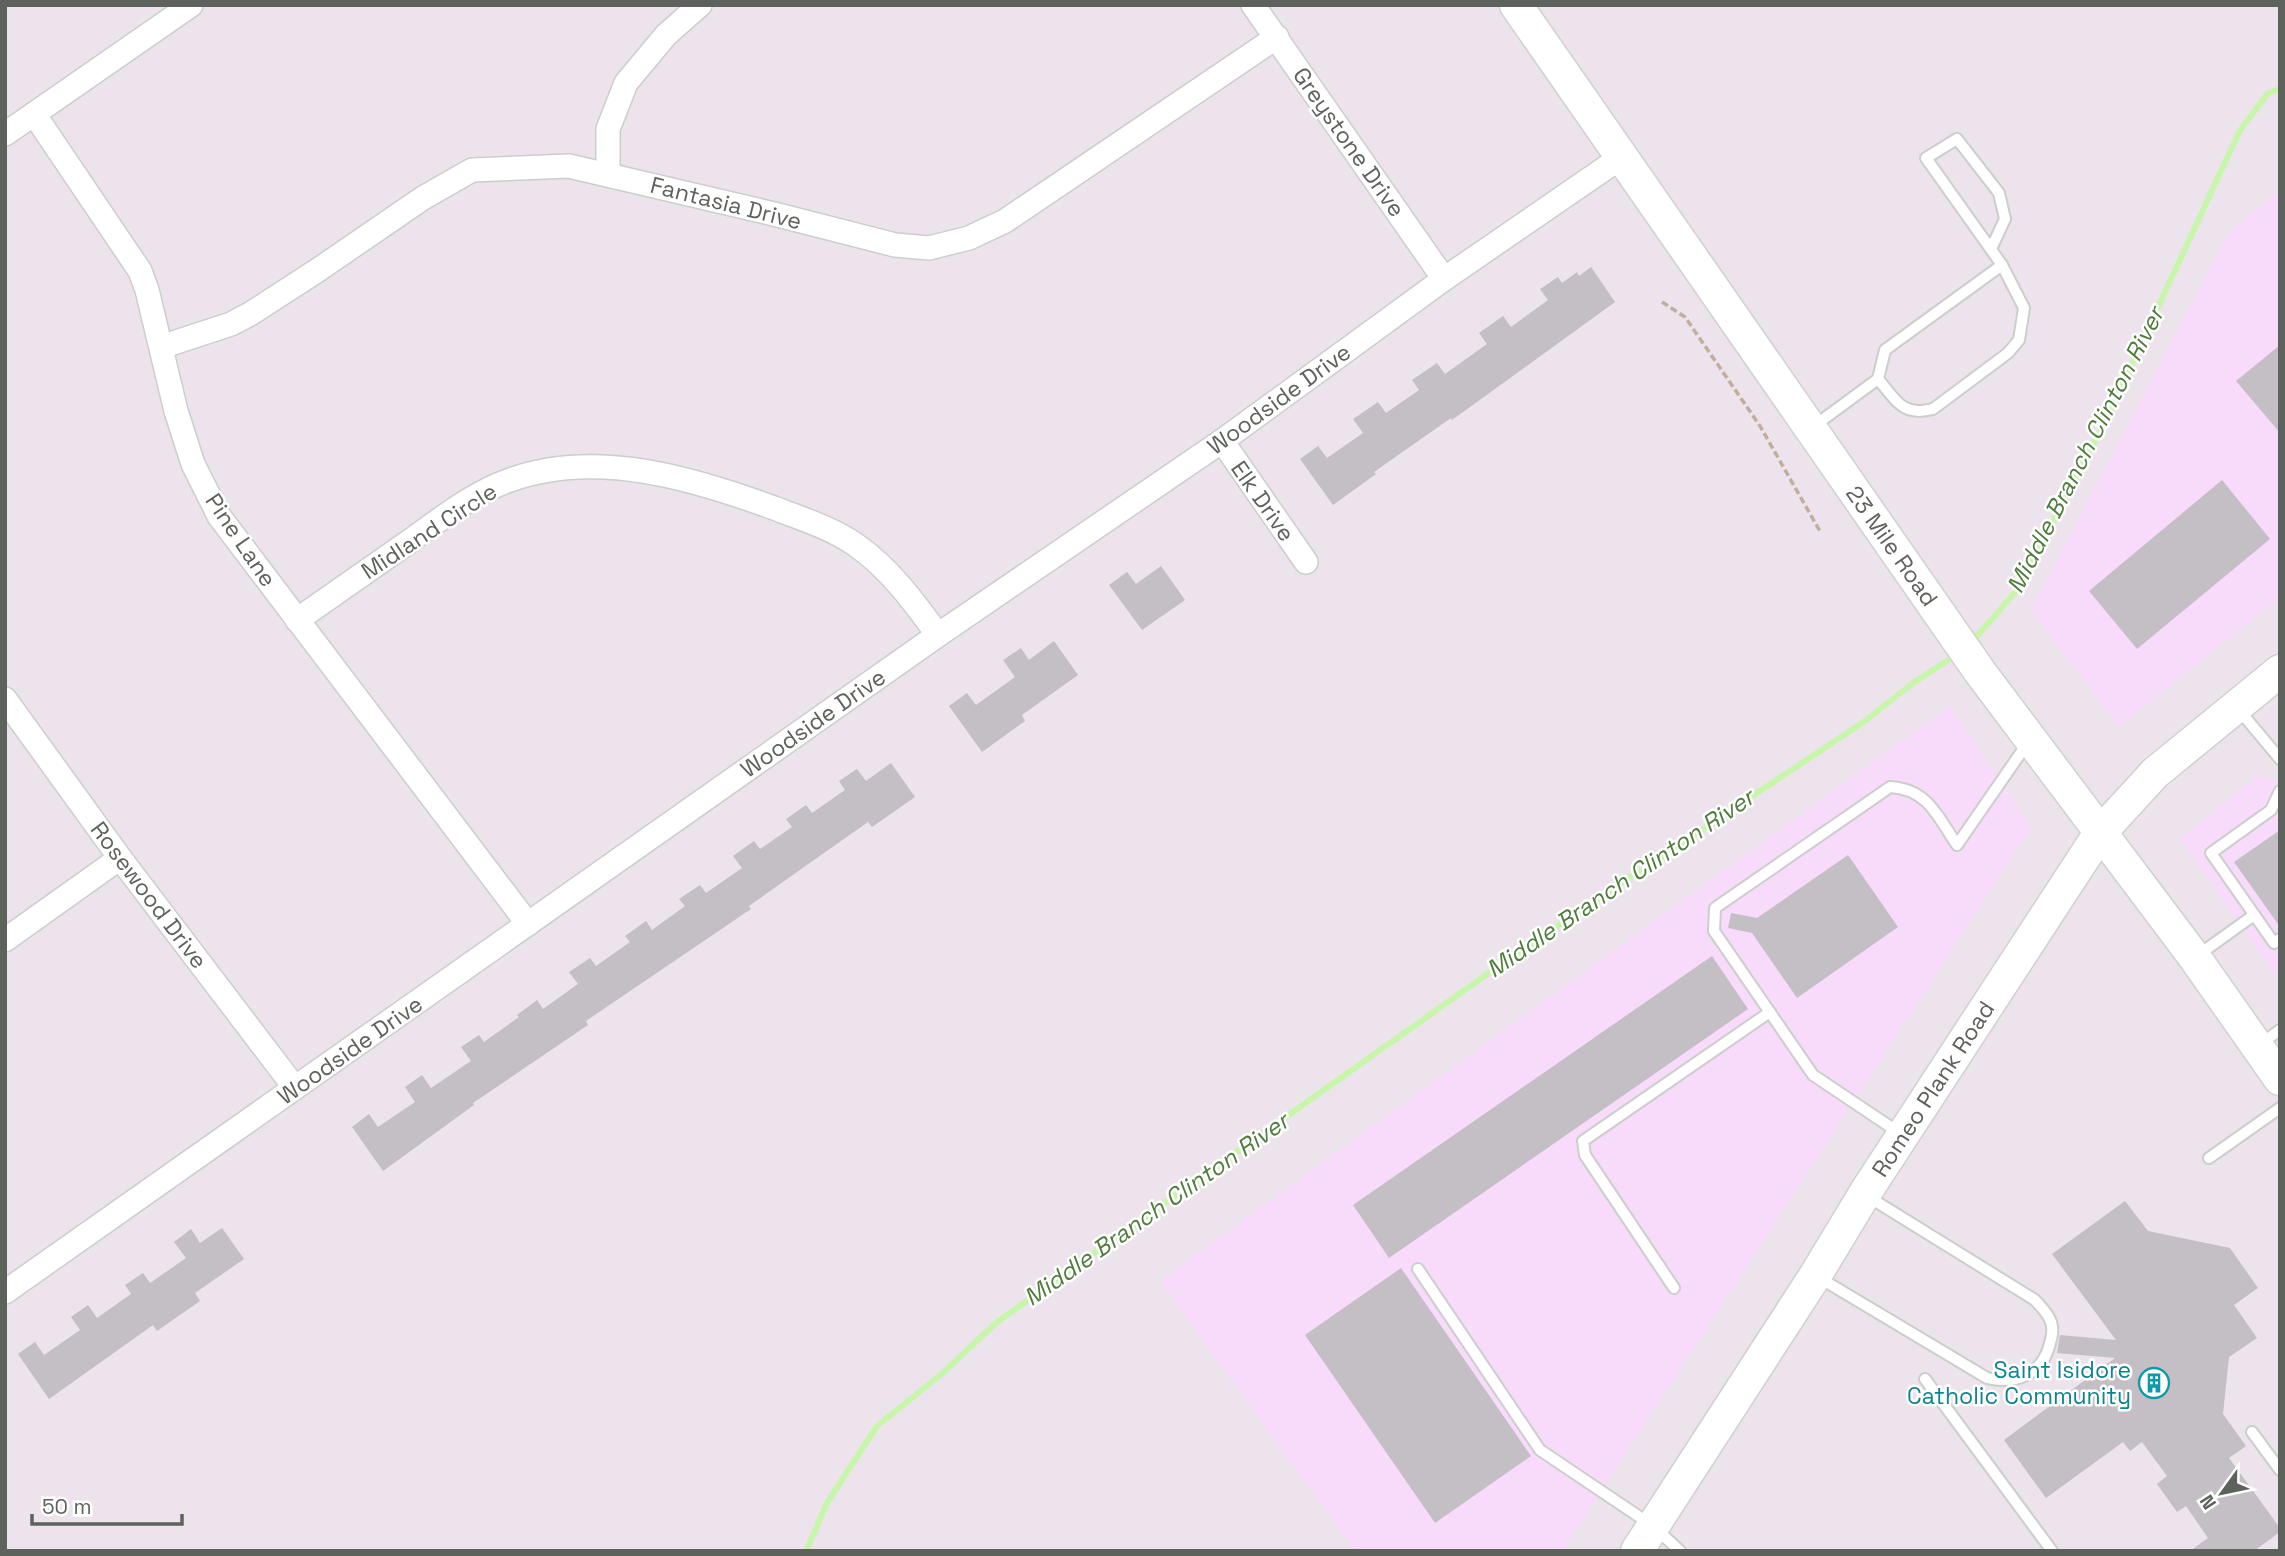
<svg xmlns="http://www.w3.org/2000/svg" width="2285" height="1556" font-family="'Space Grotesk',sans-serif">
<rect width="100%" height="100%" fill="#ece3ec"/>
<g fill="#f8dbfa">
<path d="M2280,191V597L2119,726L2031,610L2229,232Z"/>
<path d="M1950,706L2031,827L1562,1551H1355L1160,1281Z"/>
<path d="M2257,776L2280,783V982L2181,839Z"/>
</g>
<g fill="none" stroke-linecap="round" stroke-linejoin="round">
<g stroke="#c7f6aa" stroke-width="6">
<path d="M1970,644L2018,589L2104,424L2239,132L2268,93L2280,89"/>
<path d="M806,1551L827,1503L877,1426L944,1372L997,1322L1514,955L1865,721L1913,683L1956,655"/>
</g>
</g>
<g fill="#c4bec5">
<path d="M1591,267L1615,302L1452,420L1451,418L1374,472L1376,474L1333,505L1300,459L1318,446L1327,458L1363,433L1353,419L1378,402L1386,413L1419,390L1412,380L1437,363L1445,374L1487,344L1479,333L1503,316L1511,327L1548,300L1540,289L1558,277L1562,283L1577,272L1579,276Z"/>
<path d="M2280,345V433L2236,381Z"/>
<path d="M2222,480L2270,539L2137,649L2089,591Z"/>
<path d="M1161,566L1185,600L1142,630L1109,585L1127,572L1136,584Z"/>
<path d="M1054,641L1078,675L1022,715L1025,721L982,752L949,706L967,693L976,705L1015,677L1003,660L1021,648L1029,660Z"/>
<path d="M891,763L915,797L872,827L868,822L814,860L749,906L751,909L586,1021L588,1025L473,1103L474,1105L383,1171L352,1127L369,1114L378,1127L415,1102L405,1087L422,1075L431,1088L471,1061L461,1047L479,1035L484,1042L519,1017L517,1015L537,1000L543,1009L578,984L569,972L590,958L596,966L630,942L625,936L646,921L652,930L685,906L679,899L700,885L706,893L742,868L733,856L754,841L760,849L792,827L786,819L806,805L812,813L845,790L839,781L857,769L866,781Z"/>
<path d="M2280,830V927L2234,862Z"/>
<path d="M1848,855L1898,927L1797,998L1752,933L1728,928L1731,913L1757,918Z"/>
<path d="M1712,956L1748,1009L1389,1258L1353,1205Z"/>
<path d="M2125,1201L2148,1231L2230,1248L2258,1288L2234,1305L2257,1338L2229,1357L2223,1414L2246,1446L2229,1458L2280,1528V1532L2254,1551H2190L2208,1538L2186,1506L2177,1512L2157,1484L2167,1476L2142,1442L2130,1451L2123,1442L2046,1498L2004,1440L2115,1358L2057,1353L2060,1335L2116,1340L2052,1254Z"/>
<path d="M222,1228L244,1259L195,1293L200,1301L157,1331L153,1325L49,1399L18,1354L35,1342L44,1355L80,1330L71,1317L88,1305L97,1318L131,1294L125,1285L143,1273L150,1283L186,1258L174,1242L191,1229L200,1243Z"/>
<path d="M1401,1268L1531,1456L1435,1523L1305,1335Z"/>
</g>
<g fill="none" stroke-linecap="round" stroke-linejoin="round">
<g stroke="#cbcfca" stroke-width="14">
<g id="service">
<path d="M1878,379C1896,400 1902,417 1933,409L2008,353L2019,340L2024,308L2002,265"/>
<path d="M1814,426L1878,379L1885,350L2002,265L1926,158L1957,139L1999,193L2005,219L1991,249"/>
<path d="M2239,710L2280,759"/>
<path d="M2280,791L2271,810L2211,853L2274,943L2280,939"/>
<path d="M2197,956L2254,915"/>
<path d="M2259,1045L2280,1030"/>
<path d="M1901,1134L1813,1075L1714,931L1715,908L1890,787C1928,789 1938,817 1957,845L2029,741"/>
<path d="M2209,1158L2280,1108"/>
<path d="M1418,1269L1540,1450L1653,1526L1680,1551"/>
<path d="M1818,1277L1987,1378C2016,1385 2043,1374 2050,1343C2052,1337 2053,1328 2051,1322C2048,1313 2041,1307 2035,1300L1867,1196"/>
<path d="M1674,1288L1585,1155L1583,1141L1770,1012"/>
<path d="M1925,1379L2052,1551"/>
<path d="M2252,1432L2280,1470"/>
</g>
</g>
<g stroke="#cbcfca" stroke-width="26">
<g id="minor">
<path d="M1253,5L1444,279"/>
<path d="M34,114L140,271L147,290L176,411L193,464L219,516L528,924"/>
<path d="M5,134L191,5"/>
<path d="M608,174V129L626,83L666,35L700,5"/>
<path d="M161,347L231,324L250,314L318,270L423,198L472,170L569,166L774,214L895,245L929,248L969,238L1005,221L1277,37"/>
<path d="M1222,441L1306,562"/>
<path d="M297,620C335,593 373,567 410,541C442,518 473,493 510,480C596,449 692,478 774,508C802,519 832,528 856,545C890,569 914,602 938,635"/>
<path d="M5,699L120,858L295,1088"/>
<path d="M5,940L120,858"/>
<path d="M5,1292L938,635L1222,441L1444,279L1623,156"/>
</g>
</g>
<g stroke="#cdd3cc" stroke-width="35">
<g id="secondary">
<path d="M1516,5L1980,672L2195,958L2280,1079"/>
<path d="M1637,1551L1815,1276L1867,1190L2100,833L2155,773L2280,671"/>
</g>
</g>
<path stroke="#c2ae9c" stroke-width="3.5" stroke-dasharray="7 3.5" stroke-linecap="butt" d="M1662,302L1685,317L1760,426L1821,533"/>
<use href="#service" stroke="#fff" stroke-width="10"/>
<use href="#minor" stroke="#fff" stroke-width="23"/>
<use href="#secondary" stroke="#fff" stroke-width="32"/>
</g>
<defs>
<g id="building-ring" transform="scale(1.575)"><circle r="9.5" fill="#fff" stroke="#0f9aa8" stroke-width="1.5"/><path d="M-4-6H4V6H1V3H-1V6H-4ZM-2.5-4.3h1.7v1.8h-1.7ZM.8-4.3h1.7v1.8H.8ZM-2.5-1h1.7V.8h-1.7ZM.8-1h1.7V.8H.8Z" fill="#0f9aa8"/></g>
</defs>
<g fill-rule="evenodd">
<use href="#building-ring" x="2154" y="1383"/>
</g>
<g text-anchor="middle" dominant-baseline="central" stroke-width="5" stroke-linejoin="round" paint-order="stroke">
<g font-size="23" fill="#5d625c" stroke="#fff">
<text transform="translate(1349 142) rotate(55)">Greystone Drive</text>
<text transform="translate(726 203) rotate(14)">Fantasia Drive</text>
<text transform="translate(1279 399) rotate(-36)">Woodside Drive</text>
<text transform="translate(1263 501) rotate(55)">Elk Drive</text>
<text transform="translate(429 531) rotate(-33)">Midland Circle</text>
<text transform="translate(241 540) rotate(56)">Pine Lane</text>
<text transform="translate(1892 546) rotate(55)">23 Mile Road</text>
<text transform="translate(813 723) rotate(-35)">Woodside Drive</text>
<text transform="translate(149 895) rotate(53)">Rosewood Drive</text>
<text transform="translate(350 1050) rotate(-35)">Woodside Drive</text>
<text transform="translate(1933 1089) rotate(-57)">Romeo Plank Road</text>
</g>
<g font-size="23" fill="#0d838f" stroke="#fff" text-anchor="end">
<text x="2131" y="1370">Saint Isidore<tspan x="2131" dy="26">Catholic Community</tspan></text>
</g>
<g font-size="24" font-style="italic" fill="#4e7c3a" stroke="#fff">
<text transform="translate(2085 450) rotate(-63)">Middle Branch Clinton River</text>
<text transform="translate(1620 883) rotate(-34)">Middle Branch Clinton River</text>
<text transform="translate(1156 1209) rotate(-35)">Middle Branch Clinton River</text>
</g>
</g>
<rect width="2285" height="1556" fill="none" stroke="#5d625c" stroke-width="14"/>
<g transform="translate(2222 1493) rotate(237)" stroke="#ffffff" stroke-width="5" paint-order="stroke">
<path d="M0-5L12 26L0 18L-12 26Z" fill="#5d625c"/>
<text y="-10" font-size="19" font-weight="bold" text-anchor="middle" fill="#5d625c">N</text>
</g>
<path d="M32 1514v10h150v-10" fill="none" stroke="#5d625c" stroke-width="3.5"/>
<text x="42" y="1514" font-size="21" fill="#5d625c" stroke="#ffffff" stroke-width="5" paint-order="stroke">50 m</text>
</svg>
